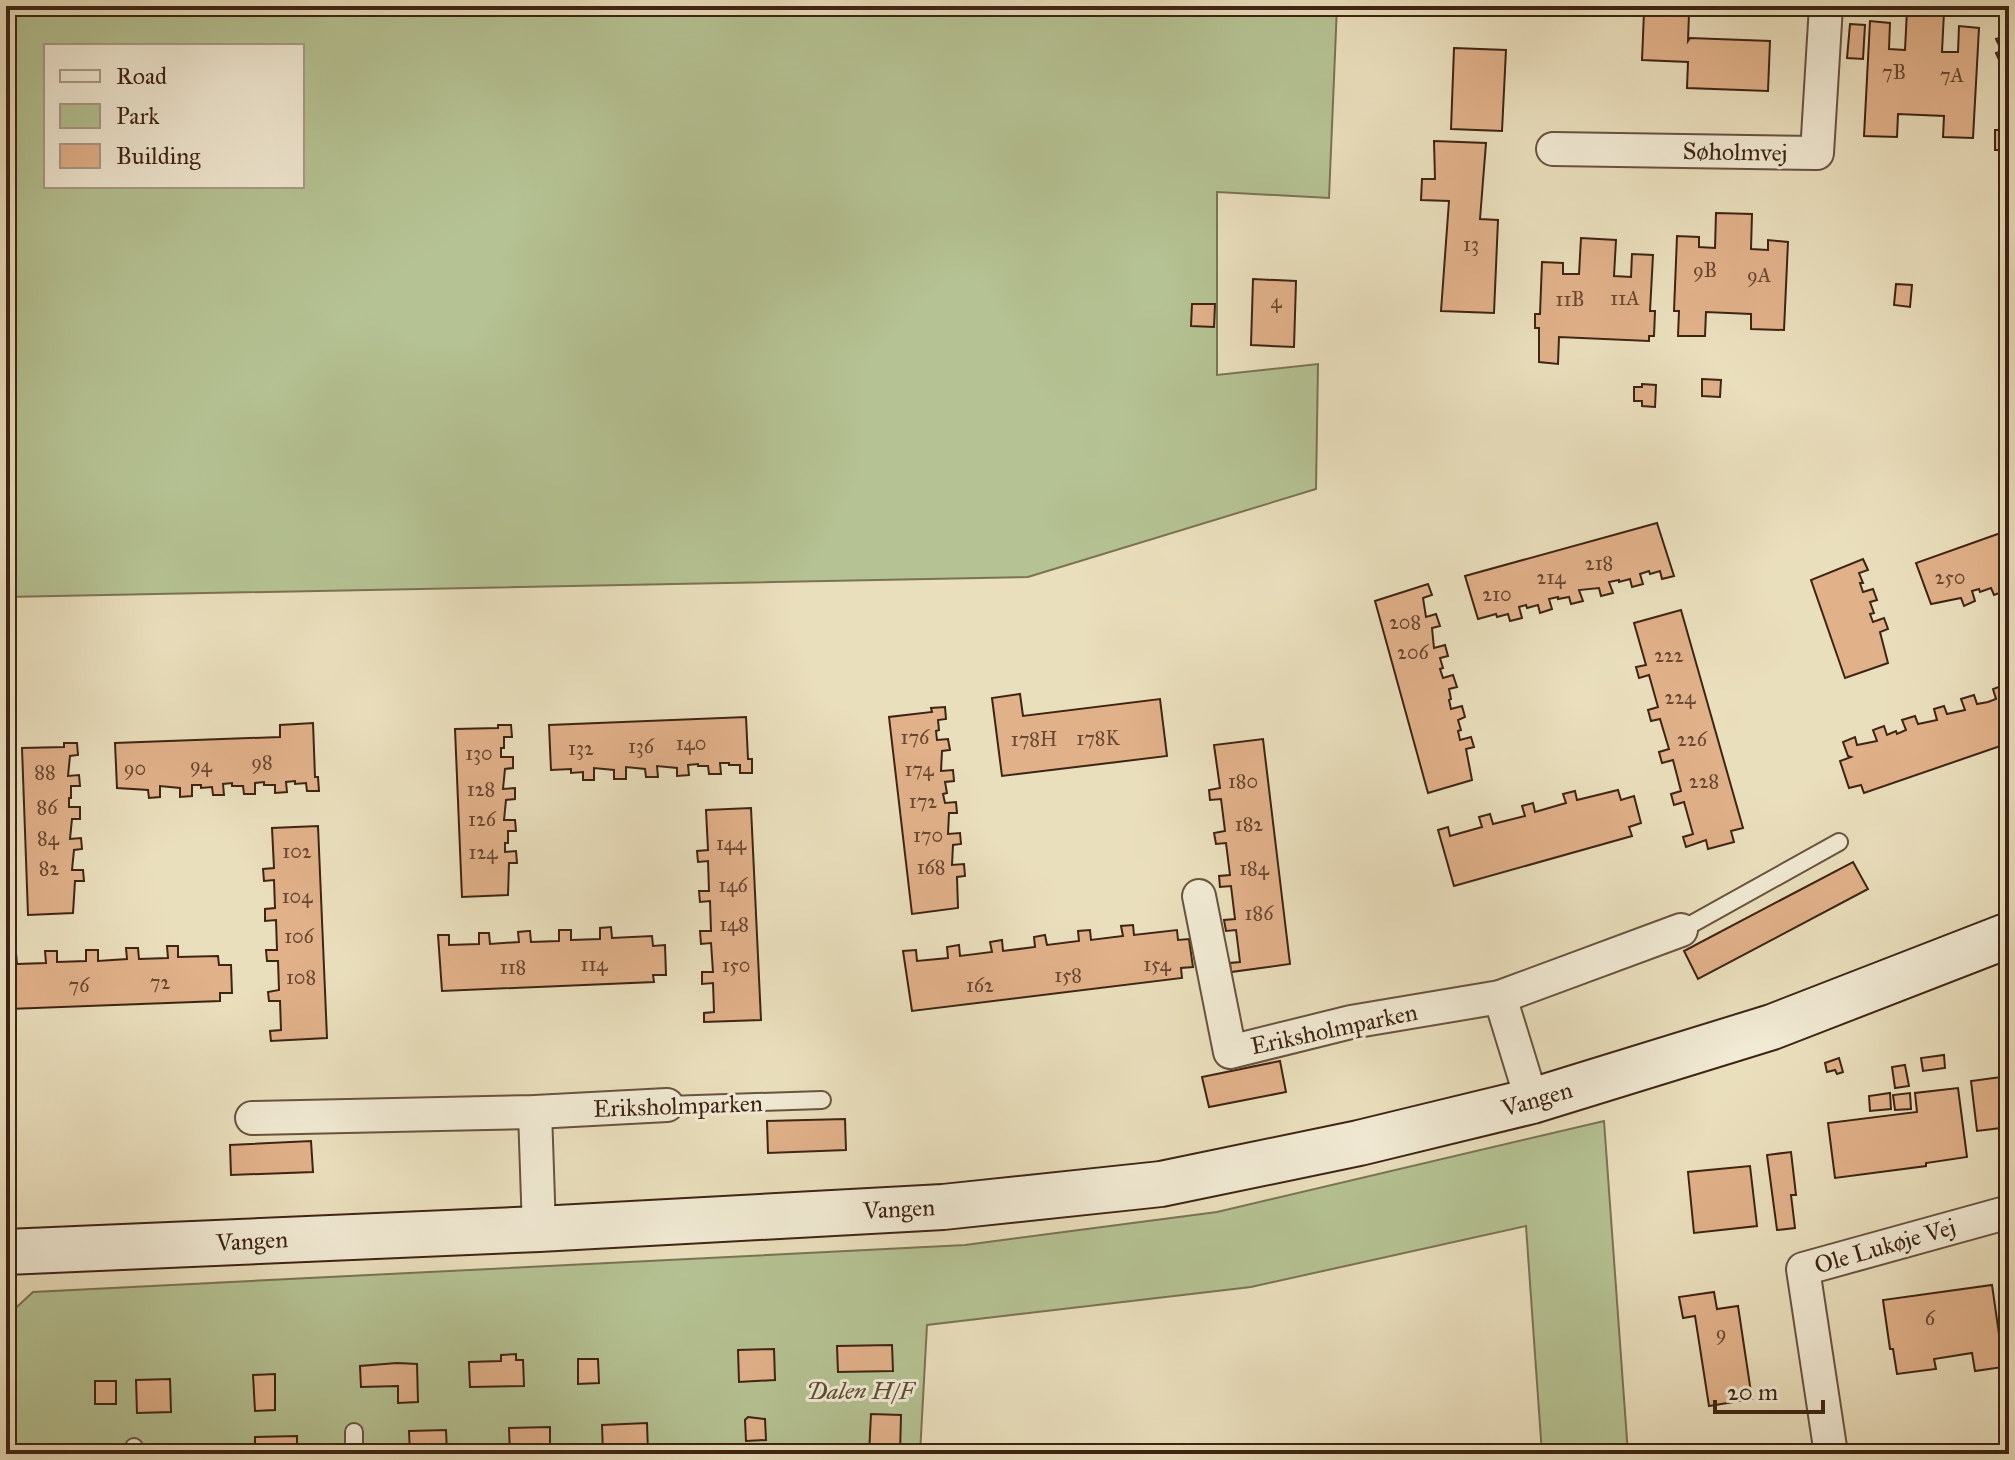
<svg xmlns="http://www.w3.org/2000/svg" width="2015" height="1460" font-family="'IM FELL Great Primer',serif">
<rect width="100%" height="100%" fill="#eadfbd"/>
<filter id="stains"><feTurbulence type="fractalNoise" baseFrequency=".0025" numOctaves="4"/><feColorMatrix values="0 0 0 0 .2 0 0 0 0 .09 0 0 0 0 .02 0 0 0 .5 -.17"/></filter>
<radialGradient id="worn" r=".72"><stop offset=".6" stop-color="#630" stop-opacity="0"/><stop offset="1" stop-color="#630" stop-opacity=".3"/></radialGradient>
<g fill="#b5c293" stroke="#7a7353" stroke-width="2" fill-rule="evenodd">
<path d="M6,6H1337L1329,198L1217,192V375L1318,364L1316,489L1028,577L6,597ZM46,46H302V186H46Z"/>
<path d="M1604,1121L1628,1454H1542L1526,1226L1251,1287L927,1325L920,1454H6V1317L33,1292L965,1245L1217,1212Z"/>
</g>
<g fill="#e1b18a" stroke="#3e2413" stroke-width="2">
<path d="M1651,6H1700V12L1651,11Z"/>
<path d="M1907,10L1944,12L1942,52H1958L1959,26L1979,28L1973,138L1943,137L1944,116L1898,114L1897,137L1864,136L1870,21L1890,23L1889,49L1905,50Z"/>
<path d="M1644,12L1689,14L1688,41L1690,38L1770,41L1768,91L1687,88L1688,62L1642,60Z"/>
<path d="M1850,24L1865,25L1863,59L1847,58Z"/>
<path d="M2009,34V82L1996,53L2002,51L1996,39Z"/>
<path d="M1454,48L1506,50L1502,131L1451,129Z"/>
<rect x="1995" y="130" width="14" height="20"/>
<path d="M1434,141L1486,143L1480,219L1498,220L1494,313L1441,311L1449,201L1421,200L1422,179H1435Z"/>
<path d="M1716,213L1752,214L1751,249L1768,250V240L1788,242L1784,330L1751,329V314L1706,312L1705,336H1678L1679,311H1674L1677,236L1699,237V247L1715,248Z"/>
<path d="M1581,238L1616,240L1614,276L1631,277L1632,254L1653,255L1650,311H1655L1654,336H1649V341L1559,337L1558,364L1539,362V328H1535V314H1540L1542,262L1563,263V274H1579Z"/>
<path d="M1253,279L1296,281L1294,347L1251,345Z"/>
<path d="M1896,284L1912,285L1910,307L1894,305Z"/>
<path d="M1192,304H1215L1214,327L1191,326Z"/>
<path d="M1702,379L1721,380L1720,397L1702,396Z"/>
<path d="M1642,384L1656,385L1655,407L1642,406V401H1634V387H1642Z"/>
<path d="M1657,523L1674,576L1662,579L1660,571L1650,574L1649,571L1640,574L1643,584L1632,587L1630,579L1619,582V580L1609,582L1613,593L1601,596L1599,588L1579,590L1583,601L1571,604L1569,597L1558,599V597L1549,599L1552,609L1540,613L1538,605L1527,608L1526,605L1519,607L1522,618L1510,621L1508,614L1497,617L1496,614L1478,619L1465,576Z"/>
<path d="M2009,530V578L2001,581L2005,591L1994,595L1991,588L1980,592L1979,589L1972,591L1975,601L1964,606L1961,598L1931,604L1916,563Z"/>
<path d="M1863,559L1868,570L1859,573L1863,583H1860L1863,592L1873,589L1877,600L1870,602L1874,613L1870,614L1873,622L1884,618L1888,629L1880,632L1888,663L1845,678L1811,580Z"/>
<path d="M1428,584L1432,595L1423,598L1426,617L1436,614L1440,626L1432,628L1434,648L1445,645L1448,656L1440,658L1443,668L1440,669L1443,678L1453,675L1457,687L1449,689L1451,699L1449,700L1451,709L1462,706L1465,717L1458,720L1461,730L1458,731L1460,740L1471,737L1474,747L1466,749L1472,780L1428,793L1375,601Z"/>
<path d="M1681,610L1743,828L1731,831L1734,842L1708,849L1706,840L1686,847L1683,837L1693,834L1684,802L1674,805L1671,794L1681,791L1673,760L1662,763L1659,752L1669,749L1660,719L1651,721L1648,710L1658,707L1649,675L1639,678L1636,667L1646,665L1634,623Z"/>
<path d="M2004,685L2007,693L2009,692V743L1864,793L1861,785L1849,788L1840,761L1851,757L1848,756L1843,742L1855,737L1857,745L1877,741L1873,730L1884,726L1887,735L1896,731L1897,734L1906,730L1902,720L1915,716L1918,724L1937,720L1934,709L1944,706L1947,714L1965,710L1961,699L1974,695L1977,704L1988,702L1996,699L1993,689Z"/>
<path d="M1020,694L1023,716L1160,699L1167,756L1002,776L992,698Z"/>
<path d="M945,707L946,719L938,720L939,730L936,731L937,740L948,739L950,750L942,751L941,771L953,770L954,781L945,782L947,793L943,794L945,803L956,802L957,813H949L948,834L960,833L961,844L953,845L952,865L964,864L965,876L957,877L958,908L912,914L889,717L932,712L931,708Z"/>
<path d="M746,717L748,759H752V773H740V765H729V763H720L721,774H709L708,766H698V764L688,765L689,775L677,776V768L657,766L658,777H646L645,769L626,767V779H614V770L594,768V780H583V772L571,773V769L551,770L549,725Z"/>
<path d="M313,723L315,777H318L319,791H307L306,783L295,784V781L286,782L287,792L275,793V785H264V782L255,783V794H244L243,786H232V783L223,784L224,795H213L212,787L201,788V785H192V796L180,797V788L160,786V797L149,798L148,790L117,788L115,743L280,737V725Z"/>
<path d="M498,725H511L512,737H504V748H501V757H513V768L505,769L503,789L515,788V799L506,800L504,820H515L516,831H508V843H505V852L516,851L517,863H509L508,895L462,897L455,729L498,728Z"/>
<path d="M1263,739L1290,964L1231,972L1230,963L1240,962L1236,930L1226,931L1224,920L1235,919L1231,886L1220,887L1219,876L1230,875L1226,843L1216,844L1214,833L1225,831L1221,799L1210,800L1209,790L1220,788L1214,745Z"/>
<path d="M64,743H77L78,755L70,756L68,776L79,775L80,786H71V798H69V807H80V819H72L70,839L81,838L82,849L74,850L72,870H83L84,881H75L73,913L28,915L22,748L64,747Z"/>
<path d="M1618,790L1621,800L1634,796L1641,823L1629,827L1632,836L1454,886L1438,830L1448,827L1450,836L1482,827L1479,817L1490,814L1493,824L1525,816L1522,806L1533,803L1535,812L1566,803L1563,794L1575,791L1577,800Z"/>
<path d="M751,808L761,1020L704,1022V1013L714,1012L713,983L702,984V972H713L711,943L701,944L700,931H711L710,901L700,902L699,891H709L708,861L698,862L697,851L708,850L706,810Z"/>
<path d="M318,826L327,1038L271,1041L270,1031L281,1030L280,1001H269L268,992L279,990L278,961H267L266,950H277L276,920L265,921V909L275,908L274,880L264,881L263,869L274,868L272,828Z"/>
<path d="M1853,862L1868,889L1698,979L1684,951Z"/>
<path d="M1133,925L1134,935L1177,930L1178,940L1189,939L1193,967L1181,968L1182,978L912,1011L903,951L916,950L917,961L948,958L947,947L959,945L960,956L992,952L990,942L1002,940L1003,951L1035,947L1034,937L1045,935L1047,945L1079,941L1078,931L1090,930L1091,940L1123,936L1121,926Z"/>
<path d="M611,927L612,938L652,936L653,946L665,945L666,975H653L654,982L442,991L438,935H449V945L479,944V933H489L490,944L519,942L518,932L528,931H530L531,942L559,941V930H571V940L600,939V928Z"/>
<path d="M167,946H178V957L218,956L219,965H231L232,993H220V1001L9,1009L6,953H16L17,964L46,963L45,951H57V962L86,961V950H98V961L127,959L126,948H138L139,959L168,958Z"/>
<path d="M1944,1055L1945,1068L1923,1071L1921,1058Z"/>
<path d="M1839,1058L1843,1072L1837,1074L1835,1070L1827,1072L1825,1063Z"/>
<path d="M1280,1061L1286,1092L1209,1107L1202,1077Z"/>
<path d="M1905,1065L1909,1086L1895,1088L1892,1067Z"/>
<path d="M2009,1076V1127L1977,1131L1971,1081Z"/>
<path d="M1958,1088L1967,1157L1926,1163V1166L1835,1178L1828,1123L1917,1112L1915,1093Z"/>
<path d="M1890,1093L1891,1109L1870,1111L1869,1096Z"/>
<path d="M1910,1093L1911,1109L1895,1110L1893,1095Z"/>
<path d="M845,1119L846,1150L768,1153L767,1121Z"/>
<path d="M311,1141L313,1172L231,1175L230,1145Z"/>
<path d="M1791,1152L1796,1195H1791L1795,1228L1777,1230L1767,1155Z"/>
<path d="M1750,1166L1757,1226L1694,1233L1688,1172Z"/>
<path d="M1992,1285L1999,1334L2009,1333V1359L2002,1360L2003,1367L1975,1371L1972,1353L1934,1359L1936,1369L1897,1374L1893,1349H1890L1883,1300Z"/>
<path d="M1714,1292L1717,1309L1738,1306L1752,1399L1709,1406L1695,1316L1683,1318L1679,1297Z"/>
<path d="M892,1345L893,1371L838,1372L837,1346Z"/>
<path d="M774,1349L775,1380L739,1382L738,1350Z"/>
<path d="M516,1354V1360H523L524,1386L470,1387L469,1362L501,1361V1355Z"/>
<path d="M578,1359H598L599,1383L578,1384Z"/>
<path d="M397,1363L417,1364L418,1402L398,1403V1386L361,1387L360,1366Z"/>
<path d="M275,1374V1410L255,1411L253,1375Z"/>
<path d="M170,1379L171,1412L137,1413L136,1380Z"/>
<rect x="95" y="1381" width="21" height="23"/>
<path d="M871,1414L901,1415L900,1454H869Z"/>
<path d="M748,1417L765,1419L766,1440L746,1441L745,1420Z"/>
<path d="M647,1423L648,1453L603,1454L602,1425Z"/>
<path d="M550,1427V1454H510L509,1428Z"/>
<path d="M446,1430L447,1454H410L409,1431Z"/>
<path d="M297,1436V1454H255V1437Z"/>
<rect x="156" y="1445" width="20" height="9"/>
<path d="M80,1449V1454H34V1451Z"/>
</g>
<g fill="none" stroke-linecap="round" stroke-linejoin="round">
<g stroke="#69533e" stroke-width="20">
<g id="lane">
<path d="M1681,930L1839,842"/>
<path d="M667,1105L822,1100"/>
<path d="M354,1432V1454"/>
<path d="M134,1447V1454"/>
</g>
</g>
<g stroke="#69533e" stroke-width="36">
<g id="street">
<path d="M1553,149L1817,153L1826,6"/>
<path d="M1199,896L1230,1052L1351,1022L1500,997L1681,930"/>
<path d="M1500,997L1532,1101"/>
<path d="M535,1112L539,1229"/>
<path d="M252,1118L535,1112L667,1105"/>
<path d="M1831,1454L1803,1269L2009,1212"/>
</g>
</g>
<g stroke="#3e2413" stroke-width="48">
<path id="secondary" d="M6,1252L539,1229L943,1207L1161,1184L1359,1143L1532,1101L1772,1027L2009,935"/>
</g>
<use href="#lane" stroke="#f1ead4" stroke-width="16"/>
<use href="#street" stroke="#f1ead4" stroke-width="32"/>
<use href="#secondary" stroke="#f1ead4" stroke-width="44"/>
</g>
<g text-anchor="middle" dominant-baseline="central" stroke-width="6" stroke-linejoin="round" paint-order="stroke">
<g font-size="20" fill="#674731">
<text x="1894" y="72">7B</text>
<text x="1952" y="75">7A</text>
<text x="1471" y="244">13</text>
<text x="1705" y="270">9B</text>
<text x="1759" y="275">9A</text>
<text x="1625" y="298">11A</text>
<text x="1570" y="299">11B</text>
<text x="1276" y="301">4</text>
<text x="1599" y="563">218</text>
<text x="1551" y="577">214</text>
<text x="1950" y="577">250</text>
<text x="1497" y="594">210</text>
<text x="1405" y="622">208</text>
<text x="1413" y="652">206</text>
<text x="1669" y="655">222</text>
<text x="1680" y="697">224</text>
<text x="915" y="737">176</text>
<text x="1098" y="738">178K</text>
<text x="1034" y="739">178H</text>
<text x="1692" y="739">226</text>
<text x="691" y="743">140</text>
<text x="641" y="746">136</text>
<text x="581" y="748">132</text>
<text x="479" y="753">130</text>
<text x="262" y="762">98</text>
<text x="201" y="765">94</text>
<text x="135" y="768">90</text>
<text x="919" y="769">174</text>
<text x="45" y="772">88</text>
<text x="1243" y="781">180</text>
<text x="1704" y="781">228</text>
<text x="481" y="789">128</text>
<text x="923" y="801">172</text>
<text x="47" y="807">86</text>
<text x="482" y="819">126</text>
<text x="1249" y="824">182</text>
<text x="928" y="835">170</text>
<text x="48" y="838">84</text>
<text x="731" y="843">144</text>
<text x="297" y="851">102</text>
<text x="483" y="852">124</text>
<text x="931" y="867">168</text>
<text x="49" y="868">82</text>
<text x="1254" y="868">184</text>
<text x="733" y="885">146</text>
<text x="297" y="896">104</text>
<text x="1259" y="913">186</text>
<text x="734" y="924">148</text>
<text x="299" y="936">106</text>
<text x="594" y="964">114</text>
<text x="1157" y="964">154</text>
<text x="736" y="965">150</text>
<text x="513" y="967">118</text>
<text x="1068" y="975">158</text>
<text x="301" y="977">108</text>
<text x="160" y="982">72</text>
<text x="79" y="985">76</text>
<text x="980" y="985">162</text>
<text x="1930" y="1318">6</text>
<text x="1721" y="1333">9</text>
</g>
<g font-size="24" fill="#3e2413" stroke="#f1ead4">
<text transform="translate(1735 152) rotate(1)">Søholmvej</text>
<text transform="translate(1334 1029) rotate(-12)">Eriksholmparken</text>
<text transform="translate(1537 1099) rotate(-16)">Vangen</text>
<text transform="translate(678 1106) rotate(-2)">Eriksholmparken</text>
<text transform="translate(899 1209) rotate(-3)">Vangen</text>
<text transform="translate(252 1241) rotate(-3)">Vangen</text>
<text transform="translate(1885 1246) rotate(-16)">Ole Lukøje Vej</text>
</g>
<g font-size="24" font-style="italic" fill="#5c4c33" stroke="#f1ead4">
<text x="860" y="1391">Dalen H/F</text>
</g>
</g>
<rect width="2015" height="1460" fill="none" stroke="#eadfbd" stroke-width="32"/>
<rect x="8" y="8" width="1999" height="1444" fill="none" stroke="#3e2413" stroke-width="4"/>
<rect x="16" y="16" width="1983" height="1428" fill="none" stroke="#3e2413" stroke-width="2"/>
<rect x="44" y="44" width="260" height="144" fill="#f1ead4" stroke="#a99b87" stroke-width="2"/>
<rect x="60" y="70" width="40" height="12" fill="#f1ead4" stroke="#a99b87" stroke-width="2"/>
<text x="116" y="84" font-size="24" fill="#3e2413">Road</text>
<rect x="60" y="104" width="40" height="24" fill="#b5c293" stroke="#a99b87" stroke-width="2"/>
<text x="116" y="124" font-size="24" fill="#3e2413">Park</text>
<rect x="60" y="144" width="40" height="24" fill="#e1b18a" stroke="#a99b87" stroke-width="2"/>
<text x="116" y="164" font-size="24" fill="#3e2413">Building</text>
<path d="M1715 1400v12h108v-12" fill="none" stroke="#3e2413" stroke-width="4"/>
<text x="1727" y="1400" font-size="24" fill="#3e2413" stroke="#f1ead4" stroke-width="6" paint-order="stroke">20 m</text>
<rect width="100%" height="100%" filter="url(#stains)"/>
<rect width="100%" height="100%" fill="url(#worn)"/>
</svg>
